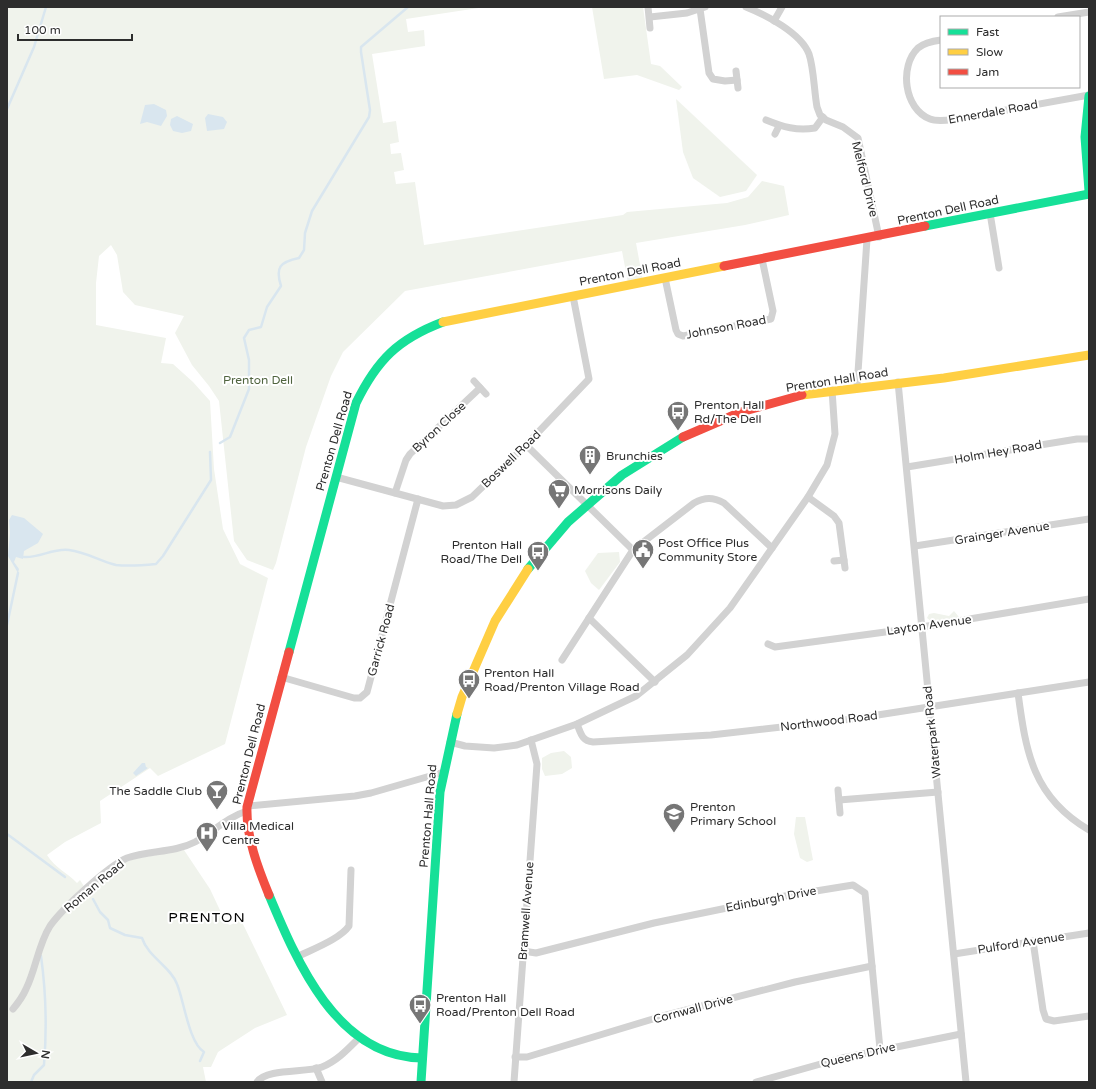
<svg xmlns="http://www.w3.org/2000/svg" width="1096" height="1089" font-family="'Varela Round',sans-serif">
<rect width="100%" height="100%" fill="#fff"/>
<g fill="#f0f3ec">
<path d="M7,7H485L406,19L408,32L424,30L425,46L372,54L383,123L396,121L399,142L390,144L391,154L401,153L404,170L394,172L396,184L415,182L424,245L623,215L627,212L727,203L748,197L762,181L784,186L789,215L745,225L636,243L643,281L628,283L622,251L405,291L343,352L331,376L306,447L276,563L273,570L247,560L234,541L219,401L209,386L192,365L175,333L184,316L135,305L123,292L117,255L111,245L99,256L96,283V325L166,338L161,363L173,364L193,382L210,401L214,469L223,529L240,564L268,578L225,744L158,776L150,768L100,801L101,823L65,842L47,855C55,868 68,873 77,883L80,880L85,888L74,898L80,901V898L119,865L134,859L184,850L210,889L226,923L230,925L241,920L287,1015L255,1028L218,1052L211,1067H203L206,1082H7Z"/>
<path d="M592,7H643L651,64L660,66L682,87L679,90L637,75L604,79Z"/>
<path d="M676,99L757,175L746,191L720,197L693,178L683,152Z"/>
<path d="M619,552L620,562L599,590L591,583L585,571L598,553Z"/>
<path d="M954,611L959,617L946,627L940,628L927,618L929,614L934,613L949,616Z"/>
<path d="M564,751L571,757L572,768L562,774L545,776L542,769V758L551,753Z"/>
<path d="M796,817H805L813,860L807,862L800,858L794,834Z"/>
</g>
<g fill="#d9e6ef">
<path d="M154,104L166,110L167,116L161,126L147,122L140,124L145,105Z"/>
<path d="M208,114L223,117L227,122L224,129L207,131L205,118Z"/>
<path d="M177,116L193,124L191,131L182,133L173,131L170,125L171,119Z"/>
<path d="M12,515L24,518L43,534L38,543L24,551L23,559L16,557L14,562L19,569L18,573L8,556L10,533L9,520Z"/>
<path d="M142,763H145L146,767L148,768L136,776L133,773Z"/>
</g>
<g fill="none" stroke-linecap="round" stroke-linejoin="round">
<g stroke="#d9e6ef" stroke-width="2.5">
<path d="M7,109L34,47L46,7"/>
<path d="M220,443L230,437L249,389V360L244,338L249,330L261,327L267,307L281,286C275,267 280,262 299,258L304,250L305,233L312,211L369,117L370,110L361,52V47L408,7"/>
<path d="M24,557C40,558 53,548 69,550C86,552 100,561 116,565C125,566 146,565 156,564L163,556L211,480L210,452"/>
<path d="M7,625L18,573"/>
<path d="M7,834L65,877"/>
<path d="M93,899L100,912L108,920L110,928L125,935L142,938C148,957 171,967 177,984C184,1001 189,1043 204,1052L200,1061"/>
<path d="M31,1082L34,1075L44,1065C47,1028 46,992 41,956"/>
</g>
<g stroke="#d2d2d2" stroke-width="7">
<path d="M648,7L650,28"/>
<path d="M746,7C766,15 801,33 809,54C814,69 814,91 817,107L820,115L826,120L843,127L858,138L879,237"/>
<path d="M700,9L709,73L713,79L725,81L737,80"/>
<path d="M650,17L687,13L705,7"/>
<path d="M1058,17L1089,12"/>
<path d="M774,21L782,7"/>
<path d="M941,40C933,41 924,43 918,48C899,66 904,109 930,119C938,122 948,120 957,119L1089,95"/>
<path d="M736,71L738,88"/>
<path d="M766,120C783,127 797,131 815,128L823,117"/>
<path d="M775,134L779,126"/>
<path d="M990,213L999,268"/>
<path d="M665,278L676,330L678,334L683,336L766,320L771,319L773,311L762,259"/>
<path d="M474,381L486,394"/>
<path d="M898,382L966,1082"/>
<path d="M857,387L867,239"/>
<path d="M526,445L633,550"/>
<path d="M907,467L1077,439H1089"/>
<path d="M336,477L443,506L456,505L472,497L526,445L589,379L573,296"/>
<path d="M395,493L406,460L410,454L480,388"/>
<path d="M808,497L834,516L839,523L845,568"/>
<path d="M915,546L1089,519"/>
<path d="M834,561L844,560"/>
<path d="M589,618L655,682"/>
<path d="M768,644L775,647L922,627L1089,599"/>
<path d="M562,660L633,550L694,503C705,497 713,497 724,503L772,548"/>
<path d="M281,677L354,698H360L367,692L418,499"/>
<path d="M1018,693C1026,753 1033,797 1089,830"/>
<path d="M577,724C581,734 582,741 593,742L711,735L852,719L1089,682"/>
<path d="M450,742L465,746L494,748L517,745L577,724L636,696L687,655L730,608L808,497L827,465L835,434L832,390"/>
<path d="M838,790L840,813"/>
<path d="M839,800L938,792"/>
<path d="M248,806L355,796L371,793L444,772"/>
<path d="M1033,941L1043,1010L1046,1019L1054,1021L1089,1016"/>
<path d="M523,951L536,953L654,923L785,896L853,885L865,893L880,1049"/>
<path d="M954,954L1089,933"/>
<path d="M299,956C313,949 340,939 349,926L351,870"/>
<path d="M13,1009C18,1003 23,996 26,989C36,969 38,945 50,926C62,909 108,866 127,858C149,850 174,853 195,842C213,832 227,817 247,811"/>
<path d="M515,1057H527L663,1016L795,982L872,966"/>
<path d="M316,1068L322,1082"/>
<path d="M257,1082C267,1068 306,1073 322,1067C337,1061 348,1049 359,1038"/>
<path d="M514,1082L537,764L531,740"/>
<path d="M756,1082L842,1058L961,1034"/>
</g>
<g stroke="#16e098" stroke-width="9">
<path d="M1089,96L1085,137L1089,191"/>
<path d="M925,226L1089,194"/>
<path d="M528,569L568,522L622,475L683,437"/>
<path d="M289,652L356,403C377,360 398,339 443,322"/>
<path d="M269,895C297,962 337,1057 422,1058"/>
<path d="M421,1082L440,792L457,714"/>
</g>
<g stroke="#ffcf43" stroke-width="9">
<path d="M443,322L724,266"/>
<path d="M802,395L944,378L1089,355"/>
<path d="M457,714L462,697L495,621L528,569"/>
</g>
<g stroke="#f24e42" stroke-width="9">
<path d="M724,266L925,226"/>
<path d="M683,437L741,412L802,395"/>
<path d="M269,895C258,868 246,837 247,807L289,652"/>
</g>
</g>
<defs>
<g id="bus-pin" transform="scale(1.15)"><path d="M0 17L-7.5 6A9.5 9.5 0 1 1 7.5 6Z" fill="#767676" stroke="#fff"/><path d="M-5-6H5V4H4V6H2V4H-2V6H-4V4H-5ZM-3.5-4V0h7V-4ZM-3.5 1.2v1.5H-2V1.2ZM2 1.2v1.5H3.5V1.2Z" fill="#fff"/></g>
<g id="building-pin" transform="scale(1.15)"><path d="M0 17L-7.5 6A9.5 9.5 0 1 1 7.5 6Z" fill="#767676" stroke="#fff"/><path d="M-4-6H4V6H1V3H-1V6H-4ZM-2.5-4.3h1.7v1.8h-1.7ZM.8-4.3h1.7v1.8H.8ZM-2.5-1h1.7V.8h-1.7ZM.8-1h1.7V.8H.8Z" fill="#fff"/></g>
<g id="supermarket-pin" transform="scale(1.15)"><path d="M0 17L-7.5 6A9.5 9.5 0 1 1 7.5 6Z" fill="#767676" stroke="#fff"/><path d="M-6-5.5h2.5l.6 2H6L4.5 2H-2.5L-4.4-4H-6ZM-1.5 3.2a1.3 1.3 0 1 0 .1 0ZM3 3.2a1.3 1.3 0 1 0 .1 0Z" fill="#fff"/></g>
<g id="civic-pin" transform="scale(1.15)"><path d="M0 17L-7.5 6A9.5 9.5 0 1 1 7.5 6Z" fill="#767676" stroke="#fff"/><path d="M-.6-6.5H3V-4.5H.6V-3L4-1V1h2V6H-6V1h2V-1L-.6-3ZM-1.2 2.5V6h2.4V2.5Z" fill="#fff"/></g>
<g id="bar-pin" transform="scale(1.15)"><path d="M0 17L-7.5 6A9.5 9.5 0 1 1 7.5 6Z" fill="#767676" stroke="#fff"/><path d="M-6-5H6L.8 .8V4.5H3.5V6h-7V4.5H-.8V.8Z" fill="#fff"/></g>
<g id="school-pin" transform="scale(1.15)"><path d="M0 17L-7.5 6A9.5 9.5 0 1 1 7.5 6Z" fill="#767676" stroke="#fff"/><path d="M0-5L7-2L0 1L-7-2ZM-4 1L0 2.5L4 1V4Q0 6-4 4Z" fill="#fff"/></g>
<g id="hospital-pin" transform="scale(1.15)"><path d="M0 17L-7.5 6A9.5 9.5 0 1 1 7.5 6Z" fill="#767676" stroke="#fff"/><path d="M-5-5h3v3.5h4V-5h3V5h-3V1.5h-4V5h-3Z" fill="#fff"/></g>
</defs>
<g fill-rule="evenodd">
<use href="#bus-pin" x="678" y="412"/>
<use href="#building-pin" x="590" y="456"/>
<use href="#supermarket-pin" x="559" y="490"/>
<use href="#civic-pin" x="643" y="550"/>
<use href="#bus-pin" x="538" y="552"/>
<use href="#bus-pin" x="469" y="680"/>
<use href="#bar-pin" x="217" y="791"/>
<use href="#school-pin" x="674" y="814"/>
<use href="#hospital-pin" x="207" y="833"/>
<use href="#bus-pin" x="420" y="1005"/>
</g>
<g text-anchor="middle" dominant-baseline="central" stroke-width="4" stroke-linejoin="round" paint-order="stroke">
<g font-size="12" fill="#2d2d2d" stroke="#fff">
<text transform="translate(993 112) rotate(-10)">Ennerdale Road</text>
<text transform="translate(865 179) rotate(76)">Melford Drive</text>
<text transform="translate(948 210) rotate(-12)">Prenton Dell Road</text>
<text transform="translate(630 272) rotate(-11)">Prenton Dell Road</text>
<text transform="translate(726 327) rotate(-11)">Johnson Road</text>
<text transform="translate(837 380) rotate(-9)">Prenton Hall Road</text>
<text transform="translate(439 427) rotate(-43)">Byron Close</text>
<text transform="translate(334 441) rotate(-74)">Prenton Dell Road</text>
<text transform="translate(998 452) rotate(-10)">Holm Hey Road</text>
<text transform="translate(511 459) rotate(-44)">Boswell Road</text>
<text transform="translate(1002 533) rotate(-9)">Grainger Avenue</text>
<text transform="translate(929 625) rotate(-8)">Layton Avenue</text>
<text transform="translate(381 640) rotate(-75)">Garrick Road</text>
<text transform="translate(829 721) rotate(-7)">Northwood Road</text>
<text transform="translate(932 732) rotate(-96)">Waterpark Road</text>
<text transform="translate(249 754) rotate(-76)">Prenton Dell Road</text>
<text transform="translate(428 816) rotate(-85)">Prenton Hall Road</text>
<text transform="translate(94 886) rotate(-40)">Roman Road</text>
<text transform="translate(771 899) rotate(-11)">Edinburgh Drive</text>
<text transform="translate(526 911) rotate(-86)">Bramwell Avenue</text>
<text transform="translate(1021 943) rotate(-9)">Pulford Avenue</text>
<text transform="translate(693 1009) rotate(-15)">Cornwall Drive</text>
<text transform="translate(858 1055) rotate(-13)">Queens Drive</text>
</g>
<g font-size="12" fill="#50643f" stroke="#fff">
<text x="258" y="380">Prenton Dell</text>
</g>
<g font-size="12" fill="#2d2d2d" stroke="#fff" text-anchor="start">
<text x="694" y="405">Prenton Hall<tspan x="694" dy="14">Rd/The Dell</tspan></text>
<text x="606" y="456">Brunchies</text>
<text x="574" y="490">Morrisons Daily</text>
<text x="658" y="543">Post Office Plus<tspan x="658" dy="14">Community Store</tspan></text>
<text x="522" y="545" text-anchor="end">Prenton Hall<tspan x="522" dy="14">Road/The Dell</tspan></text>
<text x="484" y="673">Prenton Hall<tspan x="484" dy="14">Road/Prenton Village Road</tspan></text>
<text x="202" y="791" text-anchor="end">The Saddle Club</text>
<text x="690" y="807">Prenton<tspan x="690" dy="14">Primary School</tspan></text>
<text x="222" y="826">Villa Medical<tspan x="222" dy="14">Centre</tspan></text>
<text x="436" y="998">Prenton Hall<tspan x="436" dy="14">Road/Prenton Dell Road</tspan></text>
</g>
<g font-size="14" letter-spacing="1" fill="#000" stroke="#fff">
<text x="207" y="917">PRENTON</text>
</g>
</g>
<rect width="1096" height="1089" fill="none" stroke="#2d2d2d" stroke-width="16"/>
<rect x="940" y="16" width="140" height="72" fill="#ffffff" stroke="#ababab"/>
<rect x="948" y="29" width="20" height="6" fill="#16e098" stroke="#ababab"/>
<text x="976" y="36" font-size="12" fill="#2d2d2d">Fast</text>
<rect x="948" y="49" width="20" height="6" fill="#ffcf43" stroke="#ababab"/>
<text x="976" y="56" font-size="12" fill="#2d2d2d">Slow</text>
<rect x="948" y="69" width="20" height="6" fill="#f24e42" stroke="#ababab"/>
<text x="976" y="76" font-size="12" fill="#2d2d2d">Jam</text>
<g transform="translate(36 1053) rotate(99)" stroke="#ffffff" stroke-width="3" paint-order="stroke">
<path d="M0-3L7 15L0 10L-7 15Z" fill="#2d2d2d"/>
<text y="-6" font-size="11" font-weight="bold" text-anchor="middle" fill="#2d2d2d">N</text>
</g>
<path d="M18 34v6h114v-6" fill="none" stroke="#2d2d2d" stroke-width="2"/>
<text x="24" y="34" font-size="12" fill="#2d2d2d" stroke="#ffffff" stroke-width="3" paint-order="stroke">100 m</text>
</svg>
